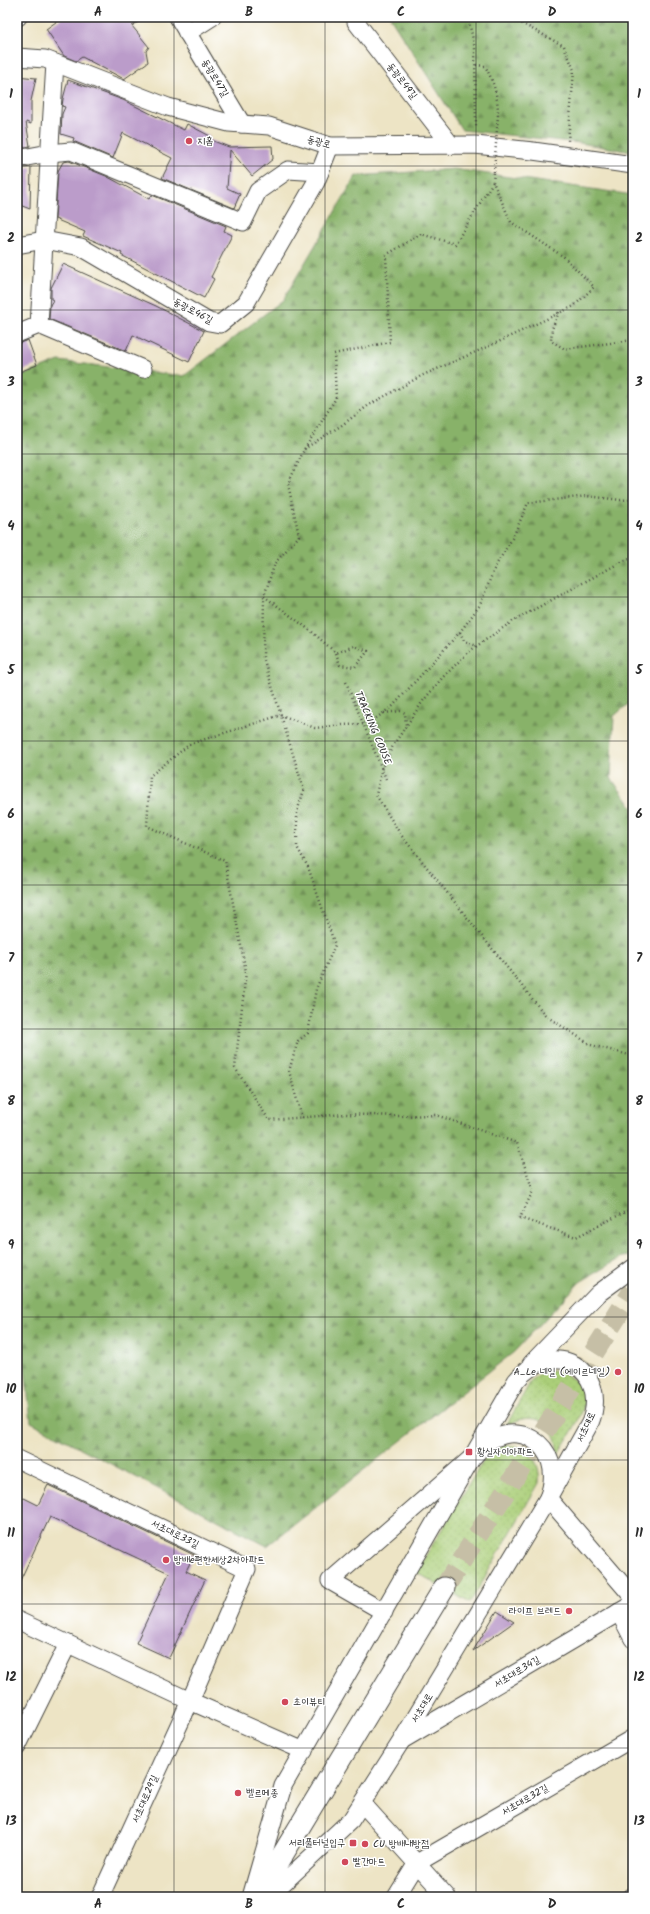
<svg xmlns="http://www.w3.org/2000/svg" width="650" height="1914" font-family="Kalam,'Poor Story',sans-serif">
<defs>
<pattern id="forest-firs" width="22" height="20" patternUnits="userSpaceOnUse"><rect width="22" height="20" fill="#88b269"/><path d="M5 1l3.5 6h-7zM16 11l3.5 6h-7z" fill="#6f9157"/></pattern>
<pattern id="garden-dots" width="8" height="8" patternUnits="userSpaceOnUse"><rect width="8" height="8" fill="#abcf79"/><path d="M2 2h.1M6 6h.1" fill="none" stroke="#93b269" stroke-width="1.8" stroke-linecap="round"/></pattern>
</defs>
<rect width="100%" height="100%" fill="#fff"/>
<filter id="ink" filterUnits="userSpaceOnUse"><feTurbulence type="fractalNoise" baseFrequency=".025" numOctaves="2"/><feDisplacementMap in="SourceGraphic" scale="8" xChannelSelector="R" yChannelSelector="G"/><feConvolveMatrix kernelMatrix="1 2 1 2 8 2 1 2 1" color-interpolation-filters="sRGB"/></filter>
<filter id="wash" filterUnits="userSpaceOnUse"><feTurbulence type="fractalNoise" baseFrequency=".012" numOctaves="4" result="noise"/><feDisplacementMap in="SourceGraphic" scale="16" xChannelSelector="R" yChannelSelector="G"/><feGaussianBlur stdDeviation="0.9" result="paint"/><feColorMatrix in="noise" values="0 0 0 0 0 0 0 0 0 0 0 0 0 0 0 0 0 1.4 0 .05"/><feComposite in="paint" operator="in"/></filter>
<g filter="url(#wash)">
<rect width="100%" height="100%" fill="#ede4c5"/>
<g fill="url(#forest-firs)" stroke="#5a6e4a">
<path d="M390,17H633V152L580,143L462,130Z"/>
<path d="M454,169L633,195V700L614,716L611,778L633,808V1256L622,1257L580,1282L514,1352L267,1546L31,1422L17,1297V378L59,361L184,376L283,300L356,176Z"/>
</g>
<g fill="url(#garden-dots)" stroke="#6b7d52">
<path d="M550,1371C569,1372 591,1387 583,1409C578,1424 565,1442 557,1455C559,1423 533,1408 506,1426L532,1379L541,1373Z"/>
<path d="M506,1445C529,1446 541,1461 539,1483L470,1603L416,1572L488,1453L496,1448Z"/>
</g>
<g id="blocks">
<g fill="#bb9cca">
<path d="M63,17H145L132,26L149,47L146,51L148,62L124,79L82,57L76,61L64,56L46,29Z"/>
<path d="M17,76L36,78L31,101V124L26,122L30,146L17,149Z"/>
<path d="M68,80L123,100L184,130L187,124L210,136L208,139L229,147L272,146L273,159L252,176L230,150L227,188L240,194L234,208L162,178L172,158L123,133L113,158L73,141L74,138L61,134L62,114L65,107L62,106L63,99Z"/>
<path d="M69,161L106,176L149,199L152,195L226,226L224,231L232,235L211,277L214,279L204,298L121,255L122,253L83,236L85,232L55,219L58,171L63,162Z"/>
<path d="M31,167L30,209L17,204V169Z"/>
<path d="M63,264L156,306L204,331L189,362L133,335L126,351L49,319L50,305L53,300L51,299V288Z"/>
<path d="M28,340L37,365L17,373V344Z"/>
<path d="M48,1485L194,1555L186,1571L205,1580L169,1658L136,1643L169,1573L50,1517L17,1587V1508L22,1497L38,1505Z"/>
<path d="M497,1611L514,1622L473,1651Z"/>
</g>
</g>
</g>
<g filter="url(#ink)">
<use href="#blocks" fill-opacity="0" stroke="#484742" stroke-width="1"/>
<g fill="none" stroke-linecap="round" stroke-linejoin="round">
<path stroke="#c6bfa6" stroke-width="21" stroke-dasharray="21 10" stroke-linecap="butt" d="M444,1588L633,1291"/>
<g stroke="#484742" stroke-width="19">
<g id="minor">
<path d="M17,17H18"/>
<path d="M178,17L242,124"/>
<path d="M355,17L356,22L451,145"/>
<path d="M187,33L212,17"/>
<path d="M17,57L45,59L168,107L229,123L269,126L330,146L475,145L533,151L633,165"/>
<path d="M17,159L49,153L71,151L243,222L258,191L288,170L320,172"/>
<path d="M17,245L44,240L81,247L209,322L220,324L246,303L316,182L330,146"/>
<path d="M39,325L55,63"/>
<path d="M17,334L39,325L143,369"/>
<path d="M531,1364L599,1293L633,1268"/>
<path d="M17,1459L247,1569L190,1701L100,1897"/>
<path d="M384,1612L330,1581L475,1455C509,1410 569,1443 548,1498L633,1597"/>
<path d="M619,1612L633,1639"/>
<path d="M17,1620L190,1701L304,1751"/>
<path d="M404,1739L633,1604"/>
<path d="M17,1747L68,1644"/>
<path d="M362,1803L447,1897"/>
<path d="M251,1897L283,1786L516,1381C553,1336 611,1369 590,1423L548,1498L402,1740L351,1820L268,1897"/>
<path d="M396,1897L417,1863L633,1738"/>
<path d="M632,1897L633,1896"/>
</g>
</g>
<g stroke="#484742" stroke-width="23">
<path id="major" d="M257,1897L444,1588"/>
</g>
<g stroke="#484742" stroke-width="2.5" stroke-dasharray="1 3" stroke-linecap="butt">
<path d="M468,17L475,49L476,128"/>
<path d="M519,17V22L564,46L574,70L568,141"/>
<path d="M476,65L485,66C494,82 498,97 498,115"/>
<path d="M559,312L552,329L551,341L565,349L633,340"/>
<path d="M304,449L342,425L369,405L421,376L496,343L574,306L594,287L564,257L511,222L493,182L494,172"/>
<path d="M633,499L621,500L587,496L528,503L513,537L495,567L480,605L460,632L393,706L368,724L342,725L315,728L281,715L190,744L150,776L147,826L225,861L246,972L235,1068L269,1120L345,1114L398,1116L436,1115L517,1143L533,1191L520,1218L576,1237L633,1208"/>
<path d="M633,558L623,561L513,621L471,650L443,677L423,701L394,744L382,767L376,795L401,835L546,1016L591,1045L633,1056"/>
<path d="M264,596L311,631L336,653L340,665L355,667L368,651L354,646L336,653"/>
<path d="M460,632L464,641L477,646"/>
<path d="M346,682L386,779"/>
<path d="M384,713L401,711L405,713L406,727"/>
<path d="M302,1118L289,1071L298,1041L308,1033L316,989L335,945L308,867L297,847V812L304,790L263,657L264,596L275,563L299,536L288,484L304,450L336,398L334,354L390,342L386,255L421,234L455,244L493,182"/>
</g>
<use href="#minor" stroke="#fff" stroke-width="17"/>
<use href="#major" stroke="#fff" stroke-width="21"/>
<path stroke="#484742" stroke-width="2.5" stroke-dasharray="1 3" stroke-linecap="butt" d="M494,172L498,115"/>
</g>
</g>
<path fill="none" stroke="#2b2b2b" stroke-width="1" stroke-opacity="0.55" d="M174,17V1897M325,17V1897M476,17V1897M17,166H633M17,310H633M17,454H633M17,597H633M17,741H633M17,885H633M17,1029H633M17,1173H633M17,1317H633M17,1460H633M17,1604H633M17,1748H633"/>
<g fill="#d1495b" stroke="#fff" stroke-width="1.5">
<circle cx="189" cy="141" r="4"/>
<circle cx="618" cy="1372" r="4"/>
<rect x="465" y="1448" width="8" height="8" rx="2"/>
<circle cx="166" cy="1560" r="4"/>
<circle cx="569" cy="1611" r="4"/>
<circle cx="285" cy="1702" r="4"/>
<circle cx="238" cy="1793" r="4"/>
<rect x="349" y="1839" width="8" height="8" rx="2"/>
<circle cx="365" cy="1844" r="4"/>
<circle cx="345" cy="1862" r="4"/>
</g>
<g text-anchor="middle" dominant-baseline="central" stroke-width="3" stroke-linejoin="round" paint-order="stroke">
<g font-size="10" fill="#2b2b2b" stroke="#fff">
<text transform="translate(215 78) rotate(59)">동광로47길</text>
<text transform="translate(402 81) rotate(52)">동광로49길</text>
<text transform="translate(319 142) rotate(15)">동광로</text>
<text transform="translate(193 311) rotate(28)">동광로46길</text>
<text transform="translate(373 728) rotate(67)">TRACKING COUSE</text>
<text transform="translate(586 1427) rotate(-65)">서초대로</text>
<text transform="translate(175 1534) rotate(26)">서초대로33길</text>
<text transform="translate(517 1672) rotate(-31)">서초대로34길</text>
<text transform="translate(422 1708) rotate(-59)">서초대로</text>
<text transform="translate(145 1799) rotate(-66)">서초대로29길</text>
<text transform="translate(525 1800) rotate(-30)">서초대로32길</text>
</g>
<g font-size="10" fill="#2b2b2b" stroke="#fff" text-anchor="start">
<text x="197" y="141">지홈</text>
<text x="610" y="1372" text-anchor="end">A_Le 네일 (에이르네일)</text>
<text x="477" y="1452">황실자이아파트</text>
<text x="174" y="1560">방배e편한세상2차아파트</text>
<text x="561" y="1611" text-anchor="end">라이프 브레드</text>
<text x="293" y="1702">초이뷰티</text>
<text x="246" y="1793">벨르메종</text>
<text x="345" y="1843" text-anchor="end">서리풀터널입구</text>
<text x="373" y="1844">CU 방배내방점</text>
<text x="353" y="1862">빨간마트</text>
</g>
</g>
<rect width="650" height="1914" fill="none" stroke="#fff" stroke-width="44"/>
<rect x="22" y="22" width="606" height="1870" fill="none" stroke="#2b2b2b" stroke-width="1.5"/>
<g font-size="13" text-anchor="middle" font-weight="bold" fill="#2b2b2b">
<text x="98" y="16">A</text>
<text x="249" y="16">B</text>
<text x="401" y="16">C</text>
<text x="552" y="16">D</text>
<text x="11" y="98">1</text>
<text x="639" y="98">1</text>
<text x="11" y="242">2</text>
<text x="639" y="242">2</text>
<text x="11" y="386">3</text>
<text x="639" y="386">3</text>
<text x="11" y="530">4</text>
<text x="639" y="530">4</text>
<text x="11" y="674">5</text>
<text x="639" y="674">5</text>
<text x="11" y="818">6</text>
<text x="639" y="818">6</text>
<text x="11" y="962">7</text>
<text x="639" y="962">7</text>
<text x="11" y="1105">8</text>
<text x="639" y="1105">8</text>
<text x="11" y="1249">9</text>
<text x="639" y="1249">9</text>
<text x="11" y="1393">10</text>
<text x="639" y="1393">10</text>
<text x="11" y="1537">11</text>
<text x="639" y="1537">11</text>
<text x="11" y="1681">12</text>
<text x="639" y="1681">12</text>
<text x="11" y="1825">13</text>
<text x="639" y="1825">13</text>
<text x="98" y="1908">A</text>
<text x="249" y="1908">B</text>
<text x="401" y="1908">C</text>
<text x="552" y="1908">D</text>
</g>
</svg>
